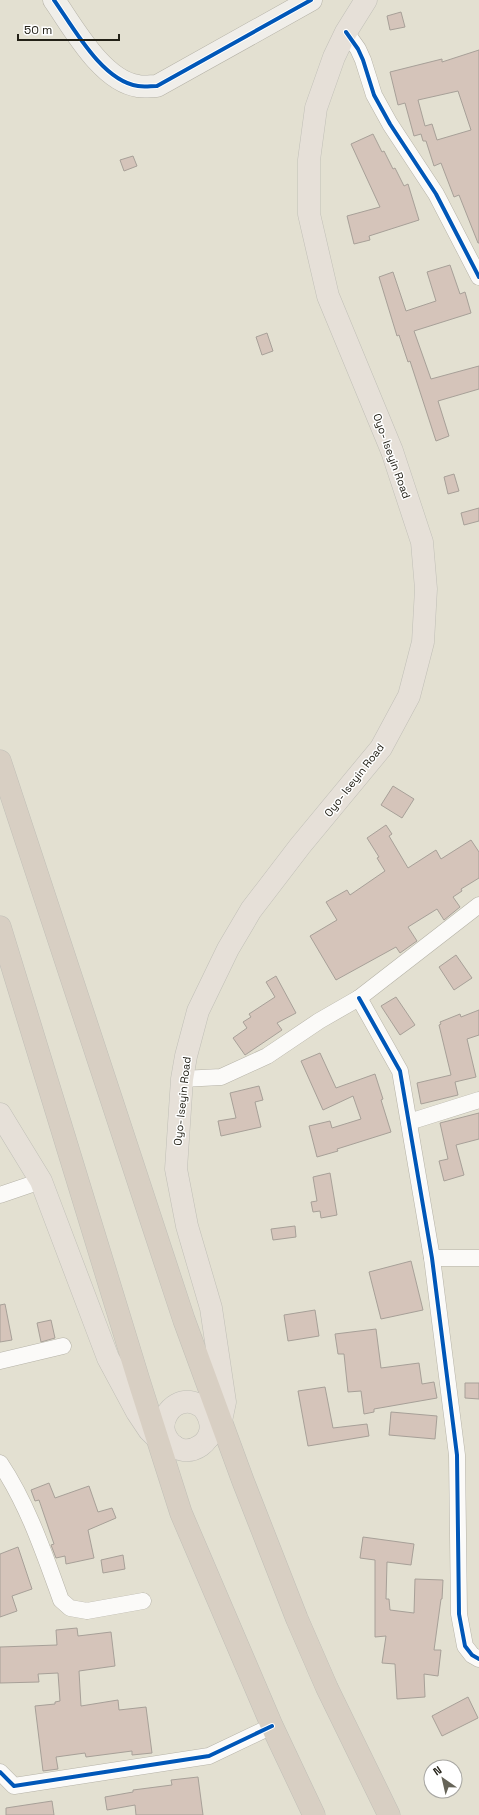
<svg xmlns="http://www.w3.org/2000/svg" width="479" height="1815" font-family="'Space Grotesk',sans-serif">
<rect width="100%" height="100%" fill="#e3e0d1"/>
<g fill="#d5c4ba" stroke="#a7a098" fill-rule="evenodd">
<path d="M401,12L405,27L390,30L387,16Z"/>
<path d="M479,50V243H478L459,195L454,197L441,163L434,166L426,141H423L421,134L414,136L405,103L398,105L390,72L442,59V62ZM458,91L471,130L437,140L432,124L425,126L418,100Z"/>
<path d="M373,134L382,152L384,151L393,169L395,168L404,186L408,184L419,220L369,236L370,240L354,244L347,216L380,207L351,144Z"/>
<path d="M133,156L137,166L124,171L120,160Z"/>
<path d="M450,265L460,294L465,292L471,313L414,331L431,379L479,366V389L438,401L449,436L436,441L410,361L408,362L399,335L397,336L379,277L393,272L406,311L436,301L427,272Z"/>
<path d="M267,333L273,351L262,355L256,337Z"/>
<path d="M454,474L459,491L448,494L444,477Z"/>
<path d="M479,508V521L464,525L461,513Z"/>
<path d="M393,786L414,799L402,818L381,805Z"/>
<path d="M386,825L392,834L389,836L408,868L436,850L441,859L471,840L479,852V878L461,889L462,891L453,897L460,907L444,920L437,909L408,927L417,941L414,943L400,953L396,947L336,980L310,936L337,920L326,902L347,890L350,895L385,871L377,858L379,857L367,838Z"/>
<path d="M456,955L472,978L454,990L439,967Z"/>
<path d="M276,976L296,1013L277,1023L282,1030L245,1055L233,1038L247,1028L243,1022L251,1017L249,1014L275,997L266,982Z"/>
<path d="M396,997L415,1025L400,1035L381,1006Z"/>
<path d="M479,1010V1035L467,1039L476,1077L455,1082L458,1095L421,1104L417,1083L451,1075L439,1025L441,1024L440,1022L460,1014L461,1017Z"/>
<path d="M320,1053L336,1088L375,1074L383,1099L381,1100L391,1132L337,1149L338,1151L317,1157L309,1126L330,1121L332,1128L361,1119L353,1096L323,1110L301,1061Z"/>
<path d="M259,1086L263,1100L255,1102L261,1127L221,1136L218,1121L236,1118L230,1093Z"/>
<path d="M479,1113V1139L456,1145L464,1175L444,1181L439,1161L448,1159L440,1123Z"/>
<path d="M330,1173L337,1215L321,1218L320,1211L313,1212L311,1202L317,1201L313,1177Z"/>
<path d="M295,1226L296,1237L273,1240L271,1229Z"/>
<path d="M411,1261L423,1310L381,1319L369,1272Z"/>
<path d="M5,1304L12,1340L0,1342V1305Z"/>
<path d="M315,1310L319,1336L288,1341L284,1315Z"/>
<path d="M51,1320L55,1338L41,1342L37,1323Z"/>
<path d="M376,1329L381,1368L419,1363L422,1384L434,1382L437,1398L374,1409V1412L364,1414L361,1391L348,1392L344,1354H338L335,1334Z"/>
<path d="M465,1383H479V1399L465,1398Z"/>
<path d="M325,1387L333,1428L367,1424L369,1436L308,1446L298,1391Z"/>
<path d="M391,1412L437,1416L435,1439L389,1435Z"/>
<path d="M49,1483L55,1498L89,1486L98,1512L112,1508L116,1518L88,1530L94,1558L66,1564L65,1556L56,1558L51,1545L54,1544L39,1500L35,1501L31,1490Z"/>
<path d="M363,1537L414,1544L411,1565L387,1562L386,1599H389L390,1610L414,1613L415,1579L443,1580L442,1599H441L434,1650H441L438,1676L424,1674L425,1697L397,1699L395,1664L382,1663L386,1636L375,1637V1560L360,1558Z"/>
<path d="M18,1547L32,1589L12,1596L17,1611L0,1617V1554Z"/>
<path d="M123,1555L125,1569L103,1573L101,1560Z"/>
<path d="M77,1628L78,1636L111,1632L115,1666L79,1671L81,1706L118,1700L119,1710L146,1707L152,1753L132,1755V1751L86,1757L85,1753L56,1757L58,1769L43,1771L35,1706L55,1704V1702L60,1701L58,1673L38,1674L39,1682L0,1683V1647L57,1645L56,1630Z"/>
<path d="M468,1697L478,1718L442,1736L432,1716Z"/>
<path d="M198,1777L203,1815H136L135,1805L107,1810L105,1797L133,1792V1790L172,1785L171,1780Z"/>
<path d="M52,1801L54,1815H6V1808Z"/>
</g>
<g fill="none" stroke-linecap="round" stroke-linejoin="round">
<g stroke="#b5b2a7" stroke-width="17">
<g id="street">
<path d="M346,32L358,49L363,60L374,95L390,124L436,194L479,277"/>
<path d="M359,998L400,1071L432,1258L457,1455L459,1614L465,1646L472,1655L479,1659"/>
<path d="M182,1079L221,1077L267,1056L319,1021L359,998L479,905"/>
<path d="M409,1122L479,1100"/>
<path d="M0,1195L41,1181"/>
<path d="M432,1258H479"/>
<path d="M0,1361L63,1346"/>
<path d="M0,1463C28,1505 44,1553 61,1600L70,1608L87,1611L143,1601"/>
<path d="M0,1772L14,1786L209,1756L272,1726"/>
</g>
</g>
<g stroke="#b5b2a7" stroke-width="23">
<path id="secondary" d="M54,0C73,27 102,81 138,86C144,87 151,86 157,86L311,0"/>
</g>
<g stroke="#c0bfb7" stroke-width="23">
<g id="primary">
<path d="M0,1114L41,1181L108,1358L137,1412L149,1430L155,1436L174,1446"/>
<path d="M204,1409C227,1440 184,1465 168,1440C156,1424 170,1400 190,1402C201,1403 212,1415 221,1421"/>
<path d="M209,1437L221,1421L225,1402L211,1308L187,1226L176,1169L182,1079L186,1056L198,1011L228,949L251,910L300,846L381,748L409,696L423,642L426,589L422,542L392,451L328,296L309,214V160L316,108L334,57L346,32L366,0"/>
</g>
</g>
<g stroke="#c0bfb7" stroke-width="23">
<g id="highway">
<path d="M0,761L184,1320L243,1481L297,1619L327,1688L389,1815"/>
<path d="M0,927L139,1381L181,1513L272,1726L314,1815"/>
</g>
</g>
<use href="#street" stroke="#fbfaf8" stroke-width="16"/>
<use href="#secondary" stroke="#f0eee9" stroke-width="22"/>
<use href="#primary" stroke="#e6e0d8" stroke-width="22"/>
<use href="#highway" stroke="#d8cfc3" stroke-width="22"/>
<g stroke="#fff" stroke-width="6">
<g id="cycleway">
<path d="M54,0C73,27 102,81 138,86C144,87 151,86 157,86L311,0"/>
<path d="M346,32L358,49L363,60L374,95L390,124L436,194L479,277"/>
<path d="M359,998L400,1071L432,1258L457,1455L459,1614L465,1646L472,1655L479,1659"/>
<path d="M0,1772L14,1786L209,1756L272,1726"/>
</g>
</g>
<use href="#cycleway" stroke="#0057b8" stroke-width="4"/>
</g>
<g text-anchor="middle" dominant-baseline="central" stroke-width="3" stroke-linejoin="round" paint-order="stroke">
<g font-size="11" fill="#232117" stroke="#fff">
<text transform="translate(392 456) rotate(70)">Oyo- Iseyin Road</text>
<text transform="translate(354 780) rotate(-52)">Oyo- Iseyin Road</text>
<text transform="translate(182 1101) rotate(-84)">Oyo- Iseyin Road</text>
</g>
</g>
<g transform="translate(443 1779) rotate(326)"><circle r="19" fill="#ffffff" stroke="#a7a6a2"/>
<path d="M0-3L7 15L0 10L-7 15Z" fill="#666458"/>
<text y="-6" font-size="11" font-weight="bold" text-anchor="middle" fill="#232117">N</text>
</g>
<path d="M18 34v6h101v-6" fill="none" stroke="#232117" stroke-width="2"/>
<text x="24" y="34" font-size="12" fill="#232117" stroke="#ffffff" stroke-width="3" paint-order="stroke">50 m</text>
</svg>
